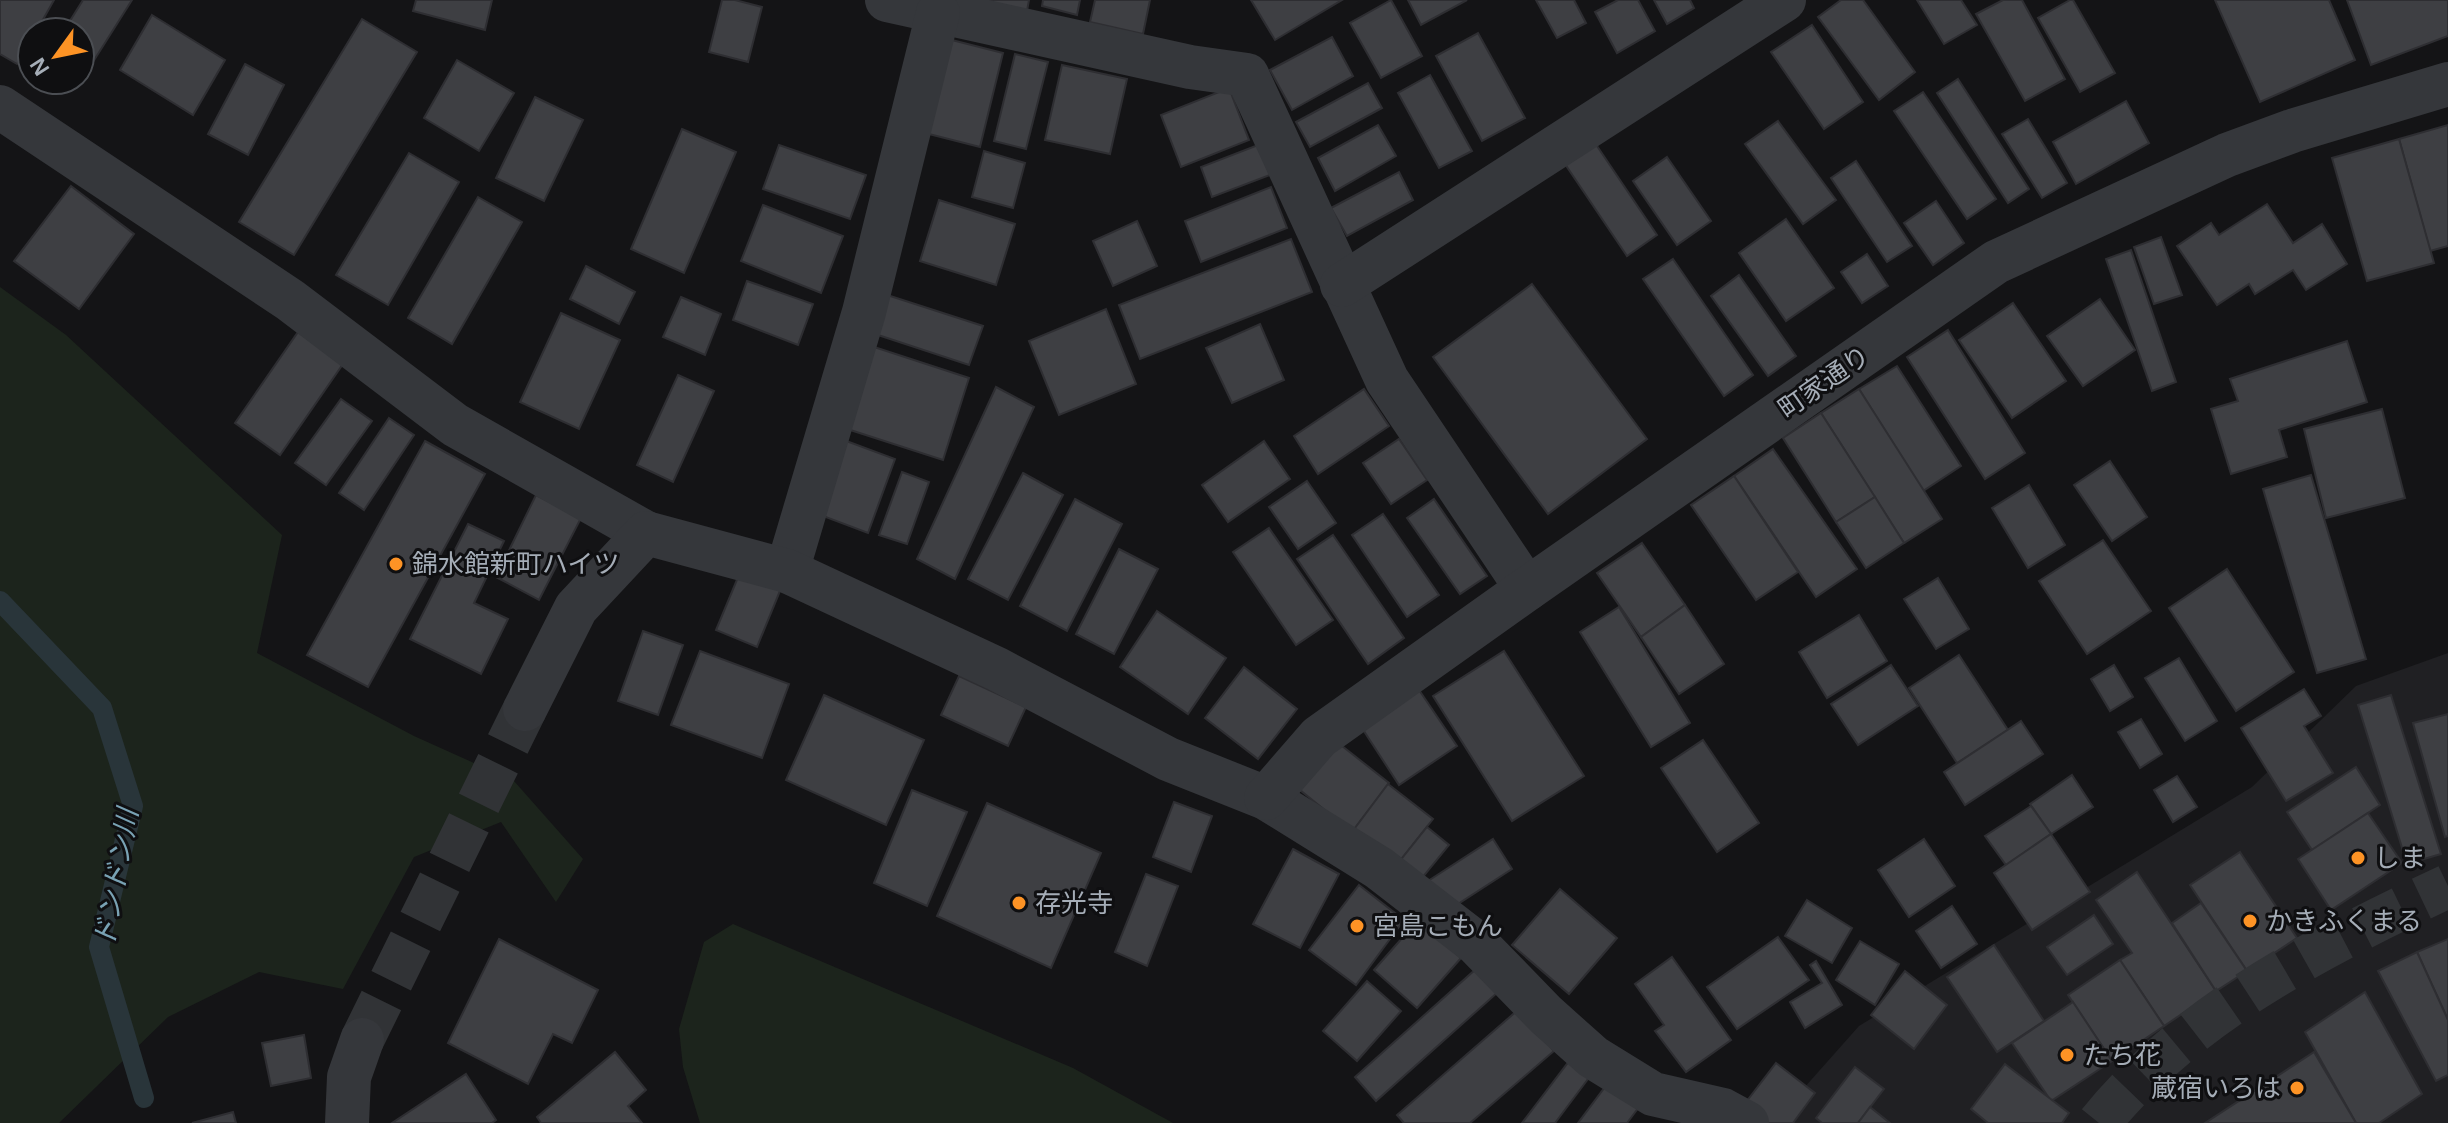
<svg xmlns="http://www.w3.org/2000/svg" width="2448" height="1123" font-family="Helvetica,'Noto Sans JP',sans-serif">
<rect width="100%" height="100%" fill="#141416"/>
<path fill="#202023" d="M2448,653V1123H1773L1859,1026L2252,787L2356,686Z"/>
<g fill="#1c241c">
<path d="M0,287L66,335L282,535L257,653L414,736L514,781L583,859L556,902L501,822L414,857L343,989L259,972L168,1017L59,1123H0Z"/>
<path d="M733,924L1073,1068L1173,1123H700L683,1067L679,1029L704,942Z"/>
</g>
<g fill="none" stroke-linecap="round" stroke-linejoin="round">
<path stroke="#29353a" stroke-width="20" d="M0,601L102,708L133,806L99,947L144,1098"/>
</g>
<g fill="#3e3f43" stroke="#2e2e32" stroke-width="2">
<path d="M0,0H54L36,32H32V39L17,64L0,54Z"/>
<path d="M83,0H132L81,81L80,32H63Z"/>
<path d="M416,0H492L485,30L413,11Z"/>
<path d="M722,0H735L762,7L748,62L709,52Z"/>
<path d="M980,0H1029L1027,11Z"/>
<path d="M1043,0H1080L1077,15L1042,6Z"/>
<path d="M1095,0H1150L1143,34L1090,22Z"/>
<path d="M1251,0H1342L1275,40Z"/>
<path d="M1391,0L1422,56L1381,78L1350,23Z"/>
<path d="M1408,0H1467L1421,25Z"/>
<path d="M1536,0H1574L1586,23L1557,38Z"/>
<path d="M1618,0H1638L1655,31L1617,53L1595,12Z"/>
<path d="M1654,0H1690L1694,8L1667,24Z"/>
<path d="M1841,0H1863L1915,72L1879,100L1818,17Z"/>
<path d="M1917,0H1961L1977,25L1944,44Z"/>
<path d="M2003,0H2022L2065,79L2025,101L1976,14Z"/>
<path d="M2070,0H2073L2115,73L2080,92L2038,18Z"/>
<path d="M2215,0H2329L2355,60L2260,102Z"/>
<path d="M2347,0H2448V36L2371,65Z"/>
<path d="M152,15L225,60L193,115L120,70Z"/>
<path d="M362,19L417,52L294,255L239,222Z"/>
<path d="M1812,25L1863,102L1824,129L1771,52Z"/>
<path d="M1478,33L1525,118L1482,141L1436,56Z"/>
<path d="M1332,37L1353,76L1292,110L1270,70Z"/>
<path d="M944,38L1003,53L980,147L921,132Z"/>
<path d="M1015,54L1048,62L1026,149L994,141Z"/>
<path d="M457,60L514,93L479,151L424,118Z"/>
<path d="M245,64L284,85L248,155L208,134Z"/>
<path d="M1062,65L1127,79L1110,154L1045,140Z"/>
<path d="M1430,75L1472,151L1439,168L1398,93Z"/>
<path d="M1958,79L2029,189L2008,203L1937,93Z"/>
<path d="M1368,83L1382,108L1310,147L1296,122Z"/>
<path d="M1229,88L1249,140L1181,167L1161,115Z"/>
<path d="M1923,92L1996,199L1967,219L1894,111Z"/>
<path d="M535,97L583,120L544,201L496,178Z"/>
<path d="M2126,101L2149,143L2076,184L2053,142Z"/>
<path d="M2028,119L2067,183L2042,198L2002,134Z"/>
<path d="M1778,121L1836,200L1803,224L1745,144Z"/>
<path d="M1378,125L1396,156L1335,191L1318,158Z"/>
<path d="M2448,125V246L2430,251L2399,139Z"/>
<path d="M682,129L736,152L684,273L631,249Z"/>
<path d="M2399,139L2434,263L2367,281L2332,158Z"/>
<path d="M1595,143L1657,235L1627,256L1565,164Z"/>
<path d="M779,145L866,175L850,219L763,189Z"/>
<path d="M1258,145L1270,175L1212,197L1201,167Z"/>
<path d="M984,151L1025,163L1013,208L972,197Z"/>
<path d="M409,153L459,182L388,305L336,275Z"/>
<path d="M1667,157L1711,221L1677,245L1633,181Z"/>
<path d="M1856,161L1912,246L1887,262L1831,178Z"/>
<path d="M1399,172L1413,200L1347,236L1331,208Z"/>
<path d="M71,186L134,234L79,309L14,261Z"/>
<path d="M1271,187L1287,228L1201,262L1185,221Z"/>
<path d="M478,197L522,222L452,344L408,318Z"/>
<path d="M939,200L1015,224L996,285L920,261Z"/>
<path d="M1936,201L1964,243L1933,265L1904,223Z"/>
<path d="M2267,204L2293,243L2322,224L2347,264L2306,290L2293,270L2255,294L2249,284L2217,305L2177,246L2211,223L2219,235Z"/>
<path d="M763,205L843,236L821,293L741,261Z"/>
<path d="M1786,219L1834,288L1786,321L1739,253Z"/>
<path d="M1137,221L1157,266L1113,286L1093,241Z"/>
<path d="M2161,237L2182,295L2154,304L2134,247Z"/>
<path d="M1291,239L1312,292L1140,359L1119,305Z"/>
<path d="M2131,250L2176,382L2152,391L2106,259Z"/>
<path d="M1867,254L1888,286L1862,303L1841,272Z"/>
<path d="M1673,259L1753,375L1724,396L1643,279Z"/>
<path d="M586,266L635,292L619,324L570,299Z"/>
<path d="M1739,275L1796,356L1768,376L1711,296Z"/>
<path d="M747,281L813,304L798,345L733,320Z"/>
<path d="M1532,284L1647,439L1548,514L1433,357Z"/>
<path d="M881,293L983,326L969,365L869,332Z"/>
<path d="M681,297L721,314L705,355L663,337Z"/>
<path d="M2100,299L2135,350L2083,386L2047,336Z"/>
<path d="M2013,303L2066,381L2012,418L1959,340Z"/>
<path d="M1106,309L1136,384L1059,415L1029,341Z"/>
<path d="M561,313L620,340L579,429L520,402Z"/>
<path d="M1260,324L1284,380L1232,403L1206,348Z"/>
<path d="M1948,330L2025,453L1985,479L1907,357Z"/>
<path d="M298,332L343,364L280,455L235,423Z"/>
<path d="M2347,341L2367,402L2279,430L2287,457L2231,474L2211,409L2238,401L2230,379Z"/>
<path d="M865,344L969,378L943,460L838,426Z"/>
<path d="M1897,366L1961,466L1923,491L1859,389Z"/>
<path d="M678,375L714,391L673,482L637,465Z"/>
<path d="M996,387L1034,407L955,579L917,559Z"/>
<path d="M1364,389L1389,426L1318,474L1294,436Z"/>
<path d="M1859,389L1942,519L1904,543L1821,413Z"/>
<path d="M341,399L372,421L326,485L295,463Z"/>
<path d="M2382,409L2405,498L2326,518L2304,429Z"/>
<path d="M1821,413L1875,497L1836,522L1783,438Z"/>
<path d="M389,418L414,435L364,510L339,493Z"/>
<path d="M841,439L895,459L868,533L815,513Z"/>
<path d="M1399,439L1427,480L1391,504L1363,463Z"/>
<path d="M425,441L485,474L368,687L307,655Z"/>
<path d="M1264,441L1290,479L1228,522L1202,485Z"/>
<path d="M1773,449L1857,569L1816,597L1734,476Z"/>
<path d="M2110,461L2147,517L2112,541L2074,485Z"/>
<path d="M902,472L929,482L907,544L879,535Z"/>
<path d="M1023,473L1063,495L1008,600L968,579Z"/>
<path d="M2311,475L2366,659L2317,673L2263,489Z"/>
<path d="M1734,476L1798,572L1756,600L1691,505Z"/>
<path d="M1307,481L1336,523L1298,549L1269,507Z"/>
<path d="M2029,485L2065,545L2028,568L1992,508Z"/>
<path d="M536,495L581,518L539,600L496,577Z"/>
<path d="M1875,497L1904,543L1866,568L1836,522Z"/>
<path d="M1075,499L1122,524L1067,631L1020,606Z"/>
<path d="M1434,499L1487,576L1460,594L1407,518Z"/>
<path d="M1383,514L1439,595L1407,617L1352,535Z"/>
<path d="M468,524L504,541L474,603L508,619L481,674L410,639Z"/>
<path d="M1269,528L1333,620L1296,645L1233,552Z"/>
<path d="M1333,535L1404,638L1368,664L1297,559Z"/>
<path d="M2103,540L2151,611L2087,654L2039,581Z"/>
<path d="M1642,543L1685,605L1641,637L1597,573Z"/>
<path d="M1119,549L1158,569L1114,654L1076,634Z"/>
<path d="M2227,569L2294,672L2236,711L2169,608Z"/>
<path d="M741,570L782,586L757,647L716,630Z"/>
<path d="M1938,578L1969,629L1936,649L1904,599Z"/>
<path d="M1685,605L1724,664L1679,694L1641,637Z"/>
<path d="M1619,607L1690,723L1651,747L1580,632Z"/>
<path d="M1157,611L1226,658L1188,714L1120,667Z"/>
<path d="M1859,615L1887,661L1827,698L1799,652Z"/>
<path d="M643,631L683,645L658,715L618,701Z"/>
<path d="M700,651L789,684L762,758L671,725Z"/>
<path d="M1504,651L1584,776L1512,821L1433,696Z"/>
<path d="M1959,655L2008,730L1957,763L1909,688Z"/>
<path d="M2179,658L2217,721L2185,741L2145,678Z"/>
<path d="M1891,665L1918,706L1858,745L1831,704Z"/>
<path d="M2114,665L2133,697L2110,711L2091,679Z"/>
<path d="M1244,667L1297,709L1258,759L1205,718Z"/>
<path d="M959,676L1026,707L1008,746L941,715Z"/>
<path d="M1417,687L1457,746L1399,785L1360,725Z"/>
<path d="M2304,689L2321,716L2304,726L2333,773L2286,801L2241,728Z"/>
<path d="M824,695L924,740L886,825L786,780Z"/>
<path d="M2391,695L2441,854L2407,864L2358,705Z"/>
<path d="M2448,714V836L2445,837L2413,723Z"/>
<path d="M2141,719L2162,754L2140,768L2118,732Z"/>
<path d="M2021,721L2043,754L1965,805L1944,772Z"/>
<path d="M1703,740L1759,823L1717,852L1661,768Z"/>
<path d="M1337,742L1389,783L1352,832L1300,790Z"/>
<path d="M2356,767L2380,805L2312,850L2287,812Z"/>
<path d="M2072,775L2093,807L2051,834L2030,804Z"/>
<path d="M2177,776L2197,807L2173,822L2154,790Z"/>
<path d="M1388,784L1433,819L1395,867L1352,832Z"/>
<path d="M912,790L967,812L927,906L874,883Z"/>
<path d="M1174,802L1212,816L1191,872L1153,857Z"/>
<path d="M987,803L1101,853L1051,968L937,916Z"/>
<path d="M2031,806L2051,834L2006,865L1985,836Z"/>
<path d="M2368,813L2402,863L2331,910L2298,859Z"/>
<path d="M1427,827L1449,845L1418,883L1395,867Z"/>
<path d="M2051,834L2090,892L2032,930L1994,873Z"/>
<path d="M1493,839L1512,869L1447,911L1428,881Z"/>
<path d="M1924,839L1955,886L1909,917L1878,870Z"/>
<path d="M1293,849L1339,874L1300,948L1253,924Z"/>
<path d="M2240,852L2297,938L2247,971L2190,885Z"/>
<path d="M2137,872L2216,991L2164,1026L2120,960L2132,953L2096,900Z"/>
<path d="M1146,874L1178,886L1147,966L1115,952Z"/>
<path d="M1359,885L1404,920L1356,985L1309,950Z"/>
<path d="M1560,889L1617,938L1569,994L1512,945Z"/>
<path d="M1807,900L1852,928L1832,963L1785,936Z"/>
<path d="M2201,903L2247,971L2216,991L2172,923Z"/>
<path d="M1952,906L1977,944L1941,968L1916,931Z"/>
<path d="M2094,915L2113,944L2067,975L2047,947Z"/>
<path d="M1418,920L1461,958L1417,1008L1374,970Z"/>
<path d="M1778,937L1809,980L1737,1029L1707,987Z"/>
<path d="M499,939L598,990L572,1043L553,1034L528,1084L448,1043Z"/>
<path d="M2448,939V1020L2417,952Z"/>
<path d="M1860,941L1899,964L1875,1005L1836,980Z"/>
<path d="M1994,945L2044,1021L1997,1052L1947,977Z"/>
<path d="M2417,952L2448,1020V1075L2436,1081L2378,971Z"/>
<path d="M1672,957L1731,1040L1686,1072L1655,1031L1664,1025L1635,984Z"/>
<path d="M2120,960L2164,1026L2112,1061L2068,995Z"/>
<path d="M1816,961L1842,1005L1805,1028L1790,1002L1822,983L1810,965Z"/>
<path d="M1476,969L1498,992L1376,1101L1355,1077Z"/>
<path d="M1905,971L1947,1005L1914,1049L1871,1015Z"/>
<path d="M1367,981L1401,1011L1357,1061L1323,1031Z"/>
<path d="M2365,992L2422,1094L2379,1123H2356L2305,1032Z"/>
<path d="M2073,1002L2112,1061L2051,1101L2012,1043Z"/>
<path d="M1519,1009L1554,1051L1470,1123H1404L1397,1115Z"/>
<path d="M304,1035L311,1078L271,1086L262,1043Z"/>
<path d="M615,1052L646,1090L628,1106L642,1123H541L537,1117Z"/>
<path d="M2314,1052L2356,1123H2205Z"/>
<path d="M1573,1056L1594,1071L1555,1123H1522Z"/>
<path d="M1776,1063L1815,1093L1793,1123H1765L1743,1106Z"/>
<path d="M2005,1064L2069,1113L2062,1123H1988L1971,1109Z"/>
<path d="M1855,1067L1884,1089L1858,1123H1822L1816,1118Z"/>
<path d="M466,1074L496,1120L492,1123H392Z"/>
<path d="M1614,1075L1645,1099L1627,1123H1578Z"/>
<path d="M1870,1107L1890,1123H1858Z"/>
<path d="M233,1112L236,1123H192Z"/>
</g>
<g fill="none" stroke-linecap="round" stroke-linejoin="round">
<path stroke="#313336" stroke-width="44" stroke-dasharray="44 22" stroke-linecap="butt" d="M362,1040L525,709"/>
<path stroke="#313336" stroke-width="44" stroke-dasharray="44 22" stroke-linecap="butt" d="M2099,1123C2189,1012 2321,946 2448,886"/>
<g stroke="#35373b" stroke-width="44">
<path d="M887,0L1190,67L1247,75L1387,380L1527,589"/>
<path d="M0,107L290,300L455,425L646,533"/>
<path d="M1342,285L1784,0"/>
<path d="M787,571L864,312L938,13"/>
<path d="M525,709L576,608L646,533L787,571L997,669L1168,759L1266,798L1379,868L1476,943L1546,1015L1593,1057L1653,1094L1723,1110L1747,1123"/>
<path d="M1266,798L1319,737L1527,589L1996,262L2227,155L2292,131L2448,84"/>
<path d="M347,1123L349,1077L362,1040"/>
</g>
</g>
<g fill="#fd9325" stroke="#0f0f11" stroke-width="3">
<circle cx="396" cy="564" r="8"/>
<circle cx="2358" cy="858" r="8"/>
<circle cx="1019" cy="903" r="8"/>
<circle cx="2250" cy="921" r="8"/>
<circle cx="1357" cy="926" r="8"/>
<circle cx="2067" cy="1055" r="8"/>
<circle cx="2297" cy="1088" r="8"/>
</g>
<g text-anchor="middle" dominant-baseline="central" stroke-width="6" stroke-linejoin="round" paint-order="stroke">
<g font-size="26" fill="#a5adb7" stroke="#0f0f11">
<text transform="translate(1824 382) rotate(-35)">町家通り</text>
</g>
<g font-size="26" fill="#a5adb7" stroke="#0f0f11" text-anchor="start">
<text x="412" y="564">錦水館新町ハイツ</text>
<text x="2374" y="858">しま</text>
<text x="1035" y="903">存光寺</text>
<text x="2266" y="921">かきふくまる</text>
<text x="1373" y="926">宮島こもん</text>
<text x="2083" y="1055">たち花</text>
<text x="2281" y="1088" text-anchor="end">蔵宿いろは</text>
</g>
<g font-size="28" font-style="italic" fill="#79a2b4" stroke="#0f0f11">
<text transform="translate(116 878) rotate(-80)">ドンドン川</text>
</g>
</g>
<g transform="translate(56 56) rotate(237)"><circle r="38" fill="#0f0f11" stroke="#4b4e53" stroke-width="2"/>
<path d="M0-6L14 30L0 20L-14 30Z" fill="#fd9325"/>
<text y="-12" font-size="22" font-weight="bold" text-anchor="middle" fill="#a5adb7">N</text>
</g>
</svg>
